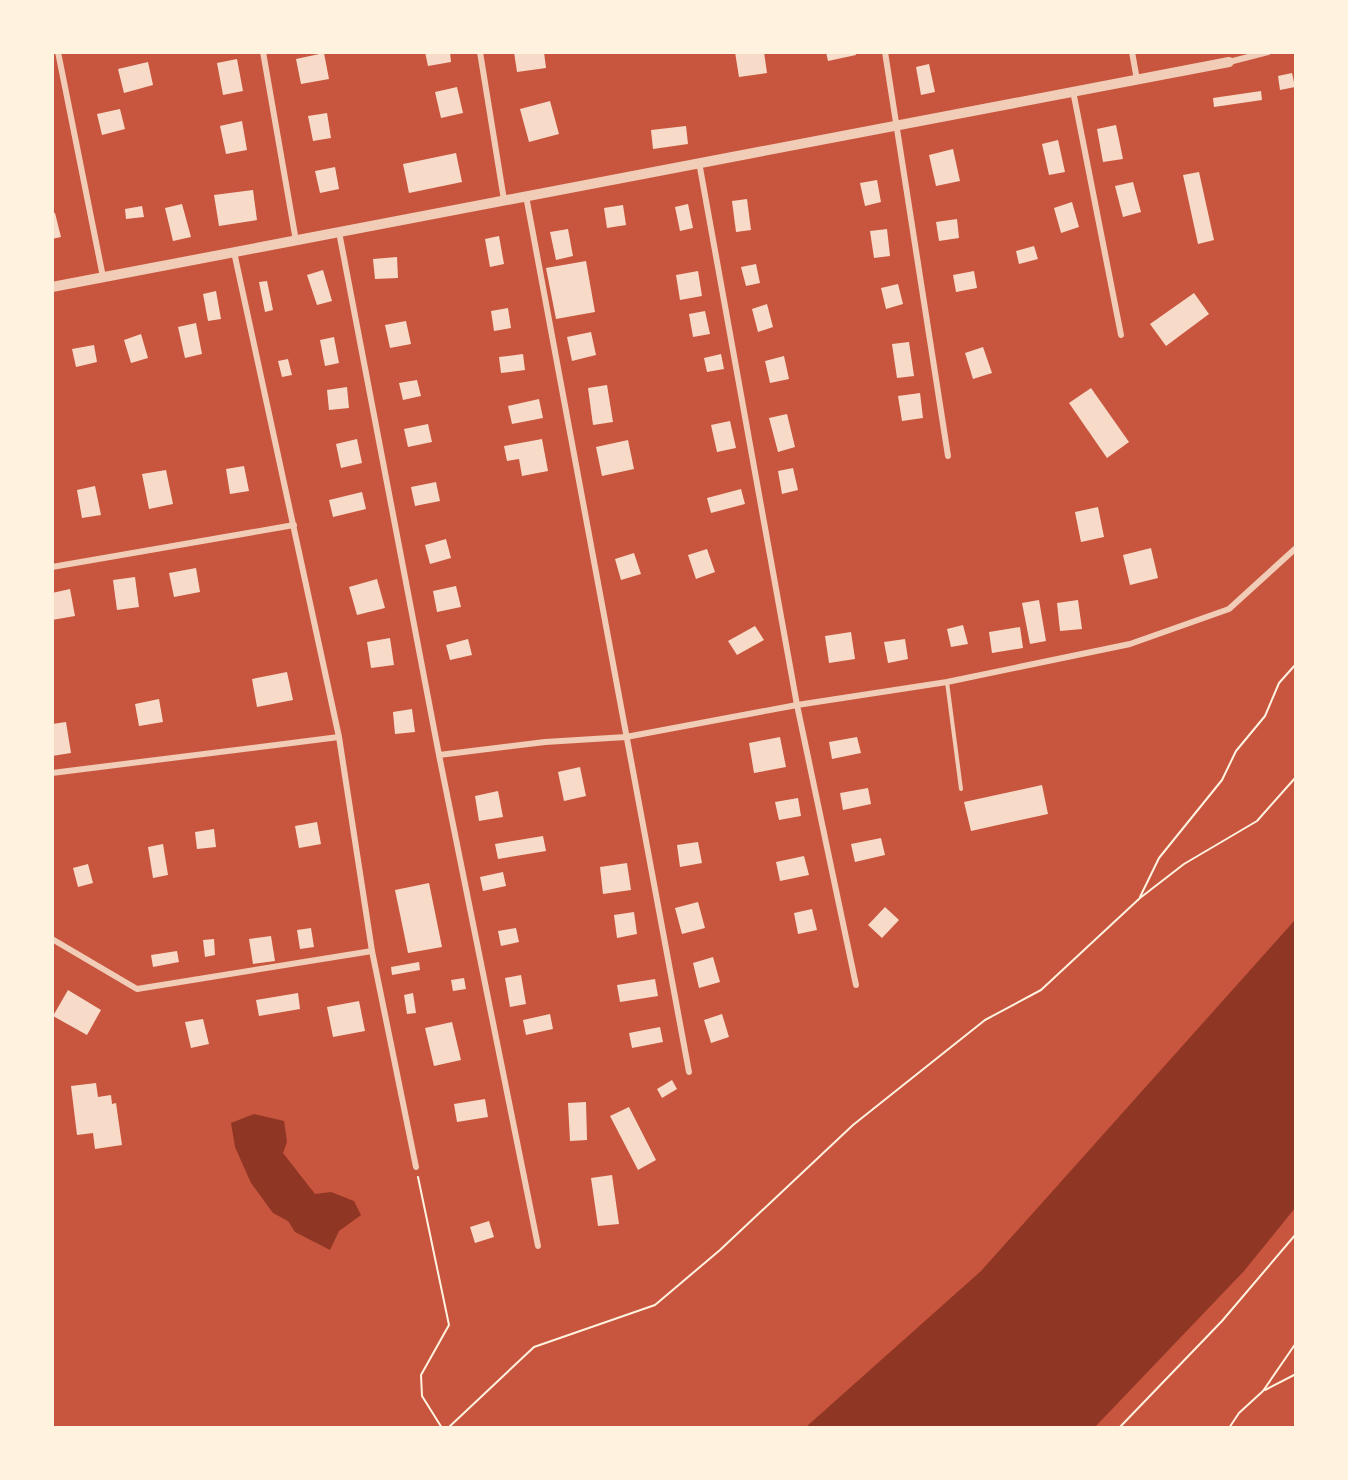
<svg xmlns="http://www.w3.org/2000/svg" width="1348" height="1480" font-family="Georgia,serif">
<rect width="100%" height="100%" fill="#c8553d"/>
<g fill="#8f3625">
<path d="M1295,920V1208L1244,1271L1095,1427H806L981,1271Z"/>
<path d="M254,1114L284,1121L287,1142L283,1153L315,1194L331,1192L354,1201L361,1215L339,1231L330,1250L295,1232L288,1221L273,1213L251,1183L235,1147L231,1123Z"/>
</g>
<g fill="#f7dbc8">
<path d="M425,52H450L451,62L428,66Z"/>
<path d="M514,52H544L546,68L517,72Z"/>
<path d="M735,52H764L767,73L739,77Z"/>
<path d="M826,52H855L856,55L828,61Z"/>
<path d="M324,53L329,79L301,84L296,59Z"/>
<path d="M237,59L243,91L223,95L217,63Z"/>
<path d="M148,62L153,85L124,93L118,69Z"/>
<path d="M929,64L935,92L921,95L916,67Z"/>
<path d="M1292,73L1295,87L1280,90L1278,76Z"/>
<path d="M457,87L463,113L441,118L435,92Z"/>
<path d="M1261,91L1262,100L1214,107L1213,98Z"/>
<path d="M550,101L559,134L529,142L520,109Z"/>
<path d="M120,109L125,129L102,135L97,114Z"/>
<path d="M327,113L331,138L313,141L308,116Z"/>
<path d="M242,121L247,150L226,154L220,126Z"/>
<path d="M1116,125L1123,159L1103,162L1097,129Z"/>
<path d="M686,126L688,144L653,149L651,130Z"/>
<path d="M1058,140L1065,172L1049,175L1042,144Z"/>
<path d="M953,149L960,181L936,186L929,155Z"/>
<path d="M456,153L462,182L409,193L403,164Z"/>
<path d="M335,167L339,189L320,193L315,171Z"/>
<path d="M1199,172L1214,240L1198,244L1183,175Z"/>
<path d="M877,180L881,202L865,206L860,183Z"/>
<path d="M1133,182L1141,212L1123,217L1115,186Z"/>
<path d="M253,190L257,220L219,226L214,195Z"/>
<path d="M747,199L751,230L736,232L732,201Z"/>
<path d="M1072,202L1079,227L1061,233L1054,208Z"/>
<path d="M182,204L191,237L173,241L165,208Z"/>
<path d="M688,204L693,228L680,231L675,207Z"/>
<path d="M623,205L626,225L607,228L604,208Z"/>
<path d="M142,206L144,217L126,219L125,209Z"/>
<path d="M52,213H55L61,237L52,239Z"/>
<path d="M957,219L959,238L939,241L936,222Z"/>
<path d="M568,229L573,256L556,260L550,232Z"/>
<path d="M887,229L890,256L874,258L870,231Z"/>
<path d="M499,236L504,264L490,267L485,239Z"/>
<path d="M1034,246L1038,259L1019,264L1016,251Z"/>
<path d="M397,257L398,278L375,279L373,259Z"/>
<path d="M586,261L595,312L556,319L546,268Z"/>
<path d="M756,264L760,283L746,286L741,267Z"/>
<path d="M323,270L332,301L317,305L307,275Z"/>
<path d="M698,271L702,296L680,300L676,275Z"/>
<path d="M974,271L977,288L956,292L953,275Z"/>
<path d="M267,281L273,310L265,312L259,282Z"/>
<path d="M898,284L903,304L886,309L881,288Z"/>
<path d="M216,291L221,319L208,321L203,294Z"/>
<path d="M1194,293L1209,314L1166,346L1150,324Z"/>
<path d="M767,304L773,327L758,332L752,309Z"/>
<path d="M508,308L511,328L494,331L491,311Z"/>
<path d="M705,311L710,334L693,337L689,314Z"/>
<path d="M406,321L411,344L390,348L385,325Z"/>
<path d="M196,323L202,354L185,358L178,327Z"/>
<path d="M591,332L596,355L572,361L567,337Z"/>
<path d="M141,334L148,358L131,363L124,340Z"/>
<path d="M334,337L339,363L325,366L320,340Z"/>
<path d="M909,342L914,376L897,378L892,344Z"/>
<path d="M94,345L97,362L76,367L72,349Z"/>
<path d="M983,347L992,373L973,379L965,353Z"/>
<path d="M523,354L525,370L501,373L499,357Z"/>
<path d="M721,354L724,369L707,372L704,358Z"/>
<path d="M784,356L789,379L770,383L765,361Z"/>
<path d="M288,359L292,375L282,377L278,361Z"/>
<path d="M417,380L421,396L403,400L399,383Z"/>
<path d="M607,385L613,422L593,425L588,388Z"/>
<path d="M347,387L349,408L329,410L327,390Z"/>
<path d="M1091,388L1129,442L1107,458L1069,403Z"/>
<path d="M920,393L923,418L902,421L898,396Z"/>
<path d="M539,399L543,418L512,424L508,406Z"/>
<path d="M787,414L795,447L778,452L769,418Z"/>
<path d="M730,421L736,448L717,452L711,425Z"/>
<path d="M428,424L432,442L408,447L404,429Z"/>
<path d="M357,439L362,463L341,468L336,444Z"/>
<path d="M542,439L548,471L522,476L519,459L507,461L504,446Z"/>
<path d="M628,440L634,469L602,476L596,447Z"/>
<path d="M244,466L249,491L230,494L226,469Z"/>
<path d="M793,468L798,490L782,494L778,471Z"/>
<path d="M166,470L173,504L149,509L142,474Z"/>
<path d="M436,482L440,501L415,506L411,487Z"/>
<path d="M95,486L101,515L82,518L77,490Z"/>
<path d="M741,489L745,504L711,513L707,498Z"/>
<path d="M362,492L366,509L333,517L329,500Z"/>
<path d="M1098,507L1104,537L1081,542L1075,512Z"/>
<path d="M446,539L451,558L430,564L425,545Z"/>
<path d="M1151,548L1158,578L1130,585L1123,555Z"/>
<path d="M707,549L715,572L696,579L688,555Z"/>
<path d="M634,553L641,574L621,580L615,559Z"/>
<path d="M196,568L200,592L174,597L169,573Z"/>
<path d="M135,577L139,607L117,610L113,580Z"/>
<path d="M377,579L385,608L357,615L349,587Z"/>
<path d="M456,586L461,607L437,612L433,591Z"/>
<path d="M70,589L75,616L52,620V593Z"/>
<path d="M1039,600L1046,641L1030,644L1022,603Z"/>
<path d="M1078,600L1082,629L1060,631L1057,603Z"/>
<path d="M963,625L968,644L951,647L947,629Z"/>
<path d="M755,626L764,640L737,655L728,641Z"/>
<path d="M1020,627L1023,648L992,653L989,632Z"/>
<path d="M851,632L855,659L829,663L825,636Z"/>
<path d="M390,638L394,665L371,668L367,642Z"/>
<path d="M468,639L472,655L450,660L446,645Z"/>
<path d="M905,639L908,659L888,663L884,642Z"/>
<path d="M287,672L293,700L257,707L252,679Z"/>
<path d="M159,699L163,722L139,726L135,704Z"/>
<path d="M412,709L415,732L395,734L393,712Z"/>
<path d="M66,722L71,753L52,756V724Z"/>
<path d="M780,737L786,767L754,773L749,743Z"/>
<path d="M857,737L861,753L832,759L829,742Z"/>
<path d="M580,767L586,796L564,801L558,772Z"/>
<path d="M1042,785L1048,814L971,831L964,802Z"/>
<path d="M868,788L871,804L843,810L840,793Z"/>
<path d="M498,791L503,817L479,821L475,796Z"/>
<path d="M798,798L801,816L779,820L775,802Z"/>
<path d="M317,822L321,844L299,848L295,826Z"/>
<path d="M214,829L216,847L197,849L195,832Z"/>
<path d="M543,836L546,851L498,859L495,844Z"/>
<path d="M881,838L885,855L855,862L851,844Z"/>
<path d="M698,842L702,863L680,867L677,845Z"/>
<path d="M163,844L168,875L153,878L148,847Z"/>
<path d="M804,856L809,875L780,881L776,862Z"/>
<path d="M627,863L631,890L603,894L600,867Z"/>
<path d="M88,864L93,883L78,887L73,868Z"/>
<path d="M503,872L506,886L483,891L480,877Z"/>
<path d="M429,883L442,947L408,953L395,890Z"/>
<path d="M698,902L705,928L682,934L675,908Z"/>
<path d="M885,907L899,920L882,938L868,925Z"/>
<path d="M812,909L817,930L798,934L794,913Z"/>
<path d="M634,912L637,934L617,938L614,915Z"/>
<path d="M311,928L314,947L300,949L297,930Z"/>
<path d="M516,928L519,942L501,946L498,931Z"/>
<path d="M271,936L275,961L253,964L249,939Z"/>
<path d="M214,939L215,955L205,957L203,940Z"/>
<path d="M177,951L179,962L153,967L151,955Z"/>
<path d="M713,957L720,982L699,988L693,963Z"/>
<path d="M419,962L420,970L392,975L391,967Z"/>
<path d="M521,975L526,1004L510,1007L505,978Z"/>
<path d="M464,978L466,989L453,991L451,980Z"/>
<path d="M655,979L658,996L620,1002L617,985Z"/>
<path d="M68,990L101,1010L87,1035L53,1016Z"/>
<path d="M298,993L300,1009L259,1016L256,1000Z"/>
<path d="M413,993L416,1013L407,1014L404,995Z"/>
<path d="M359,1001L365,1031L333,1037L327,1007Z"/>
<path d="M550,1014L553,1029L526,1035L523,1020Z"/>
<path d="M722,1014L729,1037L711,1043L704,1020Z"/>
<path d="M203,1019L209,1044L191,1048L185,1022Z"/>
<path d="M452,1022L461,1060L434,1066L425,1028Z"/>
<path d="M660,1027L663,1042L632,1048L629,1033Z"/>
<path d="M672,1080L677,1089L662,1098L657,1089Z"/>
<path d="M96,1083L98,1097L111,1095L112,1104L116,1103L122,1145L95,1149L93,1133L77,1135L71,1086Z"/>
<path d="M485,1099L488,1117L457,1122L454,1104Z"/>
<path d="M586,1102L587,1140L570,1141L568,1103Z"/>
<path d="M629,1107L656,1160L638,1170L610,1116Z"/>
<path d="M612,1175L619,1224L598,1226L591,1178Z"/>
<path d="M489,1221L494,1237L475,1243L470,1227Z"/>
</g>
<g fill="none" stroke-linecap="round" stroke-linejoin="round">
<g stroke="#fff3e0" stroke-width="2">
<path d="M1140,897L1159,858L1222,780L1236,751L1265,716L1279,683L1296,664"/>
<path d="M418,1177L449,1325L421,1375L422,1396L442,1428"/>
<path d="M1265,1390L1296,1374"/>
<path d="M448,1428L534,1347L655,1305L720,1250L853,1125L985,1020L1041,990L1140,898L1184,864L1257,821L1296,777"/>
<path d="M1119,1428L1222,1321L1296,1234"/>
<path d="M1229,1428L1239,1413L1263,1391L1296,1343"/>
</g>
<path stroke="#f1ccb7" stroke-width="4" d="M947,682L961,789"/>
<g stroke="#f1ccb7" stroke-width="6">
<path d="M58,52L103,277"/>
<path d="M263,52L296,241"/>
<path d="M480,52L504,200"/>
<path d="M885,52L948,456"/>
<path d="M1132,52L1137,80"/>
<path d="M1229,62L1268,52"/>
<path d="M1073,91L1121,335"/>
<path d="M699,162L797,705L856,985"/>
<path d="M526,196L689,1072"/>
<path d="M339,232L439,755L538,1246"/>
<path d="M234,252L339,737L372,951L416,1167"/>
<path d="M52,567L294,525"/>
<path d="M439,755L545,742L626,737L797,705L947,682L1130,644L1229,609L1296,548"/>
<path d="M52,773L339,737"/>
<path d="M52,939L137,989L372,951"/>
</g>
<path stroke="#f1ccb7" stroke-width="10" d="M52,287L1229,62"/>
</g>
<rect width="1348" height="1480" fill="none" stroke="#fff3e0" stroke-width="108"/>
</svg>
